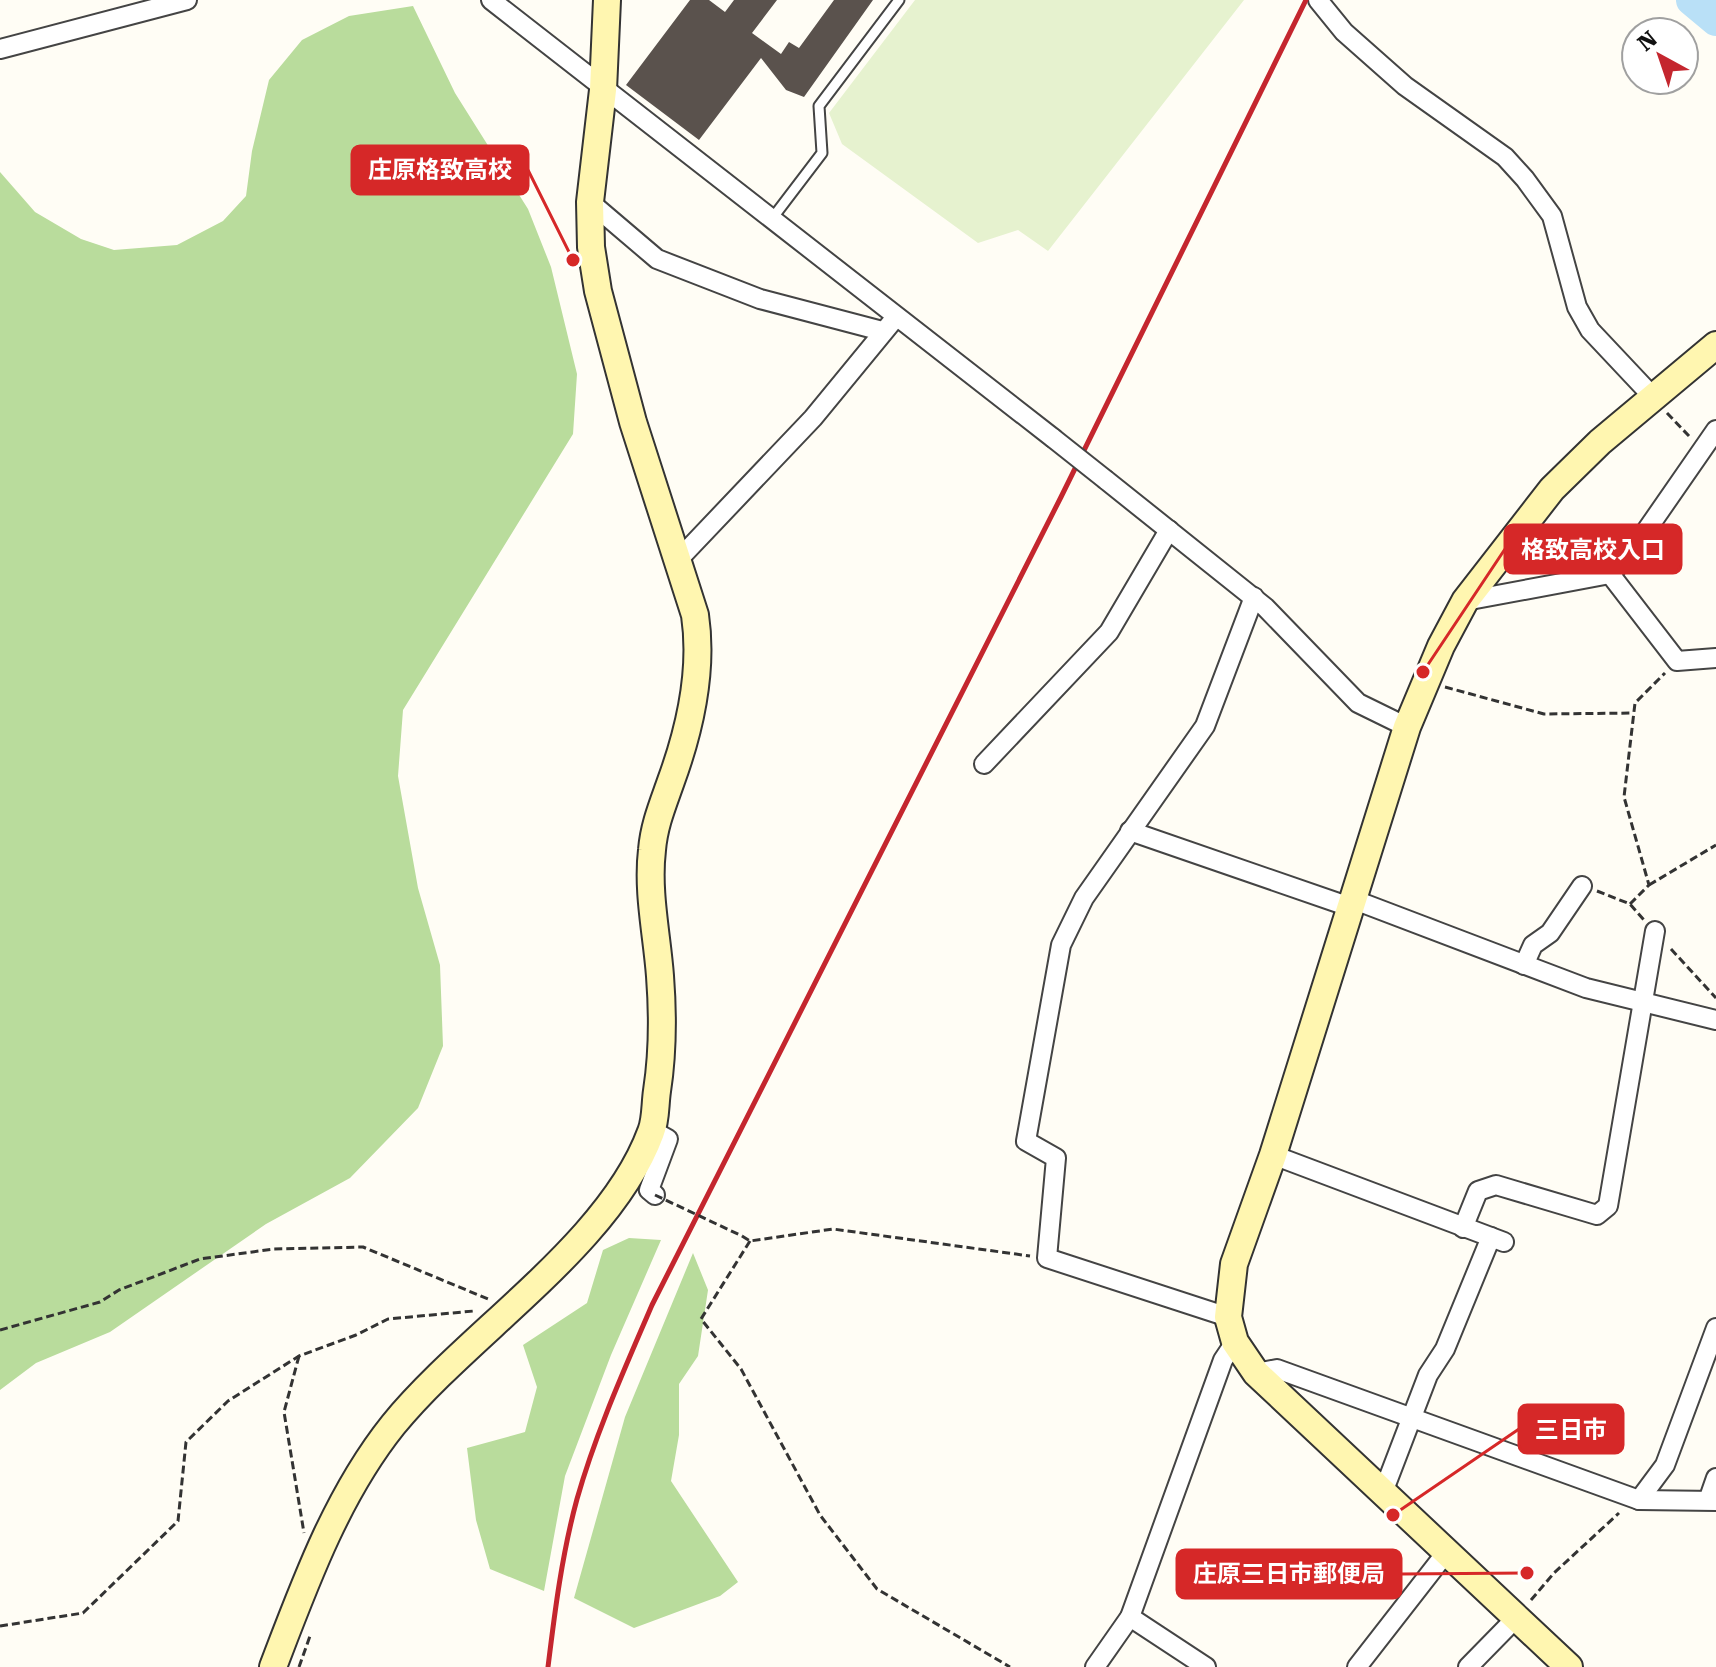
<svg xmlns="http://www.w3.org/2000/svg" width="1716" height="1667" font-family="'Roboto Serif','Noto Sans JP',serif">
<rect width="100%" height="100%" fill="#fffdf5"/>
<g fill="#b9dc9c">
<path d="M413,6L455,93L528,209L551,267L577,374L573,434L403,710L398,776L418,888L440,965L443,1046L418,1108L350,1178L266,1224L110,1332L36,1363L0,1390V172L35,212L81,239L114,250L177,245L223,221L246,196L252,151L269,80L302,40L349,16Z"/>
<path d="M629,1238L661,1240L611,1355L565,1476L544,1591L490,1569L476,1520L467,1448L525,1432L537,1387L523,1345L587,1303L603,1250Z"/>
<path d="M693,1253L708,1290L698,1356L679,1384V1435L671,1481L738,1582L720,1596L634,1628L574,1598L625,1417Z"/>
</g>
<path fill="#e6f2cf" d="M915,0H1244L1048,251L1018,230L978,243L842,144L829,113Z"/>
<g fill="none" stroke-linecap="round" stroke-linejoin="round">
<path stroke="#b9e0f7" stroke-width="32" d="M1692,0L1716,20"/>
</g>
<path fill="#5a524d" d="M690,0H709L725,12L734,0H777L752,33L781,54L789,42L799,48L834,0H873L804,97L786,90L761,58L699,140L626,85Z"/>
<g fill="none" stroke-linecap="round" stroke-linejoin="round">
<g stroke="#444" stroke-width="13">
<path id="lane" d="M771,220L822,153L819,106L899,0"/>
</g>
<g stroke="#444" stroke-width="22">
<g id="street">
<path d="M491,0L1053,438"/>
<path d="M1318,0L1344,32L1405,86L1505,157L1525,179L1552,216L1577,307L1590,330L1654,398"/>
<path d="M0,49L187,0"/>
<path d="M590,202L657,259L760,299L882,331"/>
<path d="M1106,480L1265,607L1358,703L1407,727"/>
<path d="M678,560L813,418L896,317"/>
<path d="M1610,574L1677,661L1716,658"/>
<path d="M1465,601L1610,574L1630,554L1716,430"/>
<path d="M984,764L1109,632L1169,530"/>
<path d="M1130,831L1350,907"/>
<path d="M1352,899L1586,988L1716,1020"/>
<path d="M1524,965L1533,945L1550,933L1582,886"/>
<path d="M652,1130L668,1139L649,1190L655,1195"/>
<path d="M1273,1155L1504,1242"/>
<path d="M1463,1228L1478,1191L1496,1185L1597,1215L1608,1206L1655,931"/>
<path d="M1228,1317L1047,1258L1056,1158L1026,1141L1061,945L1084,898L1205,726L1254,597"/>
<path d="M1256,1373L1277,1369L1639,1500L1716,1501"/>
<path d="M1382,1495L1428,1375L1445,1349L1491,1237"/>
<path d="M1709,1498L1716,1478"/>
<path d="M1639,1500L1665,1465L1716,1328"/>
<path d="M1130,1617L1206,1667"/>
<path d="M1095,1667L1130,1617L1223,1360L1235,1342"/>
<path d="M1357,1667L1445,1554"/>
<path d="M1468,1667L1516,1618"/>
</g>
</g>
<g stroke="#333" stroke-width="30">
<g id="secondary">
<path d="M273,1667C305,1583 337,1495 393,1425C469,1332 610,1244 651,1132C656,1120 655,1104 657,1091C663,1052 663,1015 660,976C657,935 647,892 652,850C654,825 663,804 671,781C690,729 703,669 695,615L633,422L598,291L591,247L590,202L603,90L607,0"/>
<path d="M1569,1667L1256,1373L1235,1342L1228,1317L1234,1264L1273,1155L1407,727L1441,646L1465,601L1552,489L1600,442L1716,345"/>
</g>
</g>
<g stroke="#333" stroke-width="3" stroke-dasharray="8 4" stroke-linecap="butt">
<path d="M1667,413L1689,436"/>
<path d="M1445,687L1544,714L1633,713"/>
<path d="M1649,885L1716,845"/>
<path d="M1597,891L1630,904L1644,920"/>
<path d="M1630,904L1649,885L1624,797L1635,703L1665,673"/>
<path d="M1671,949L1716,998"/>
<path d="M742,1236L750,1241L833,1229L1030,1256"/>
<path d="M750,1241L701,1319L741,1369L820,1515L877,1589L1010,1667"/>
<path d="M0,1330L100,1302L119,1290L200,1259L274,1249L363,1247L488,1299"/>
<path d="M299,1356L284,1412L304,1533"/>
<path d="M1531,1600L1554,1573L1619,1513"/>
<path d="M0,1626L83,1613L178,1521L186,1442L228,1401L299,1356L356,1335L388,1319L474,1311"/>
<path d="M299,1667L310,1636"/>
</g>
<use href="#lane" stroke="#fff" stroke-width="9"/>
<use href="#street" stroke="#fff" stroke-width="18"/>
<use href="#secondary" stroke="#fff6b0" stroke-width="26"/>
<path stroke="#c4262e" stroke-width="5" d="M548,1667C555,1610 562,1554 577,1499C596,1432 625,1368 652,1305L1061,497L1306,0"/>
<g stroke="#444" stroke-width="22" stroke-linecap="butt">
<path id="street-bridge" d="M1053,438L1106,480"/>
</g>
<path stroke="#333" stroke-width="3" stroke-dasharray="8 4" stroke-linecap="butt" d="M655,1195L742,1236"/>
<use href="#street-bridge" stroke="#fff" stroke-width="18"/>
</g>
<path fill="none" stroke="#d62828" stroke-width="3" d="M573 260L528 170M1423 672L1505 549M1393 1515L1519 1429M1527 1573L1401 1574"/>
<g fill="#d62828" stroke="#fff" stroke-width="3">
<circle cx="573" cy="260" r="8"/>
<circle cx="1423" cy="672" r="8"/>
<circle cx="1393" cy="1515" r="8"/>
<circle cx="1527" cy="1573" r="8"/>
</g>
<g fill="#d62828" stroke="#d62828" stroke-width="3">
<rect x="352" y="146" width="176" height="48" rx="8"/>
<rect x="1505" y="525" width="176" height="48" rx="8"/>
<rect x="1519" y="1405" width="104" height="48" rx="8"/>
<rect x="1177" y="1550" width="224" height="48" rx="8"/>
</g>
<g font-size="24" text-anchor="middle" font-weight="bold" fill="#fff">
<text x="440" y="178">庄原格致高校</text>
<text x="1593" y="558">格致高校入口</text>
<text x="1571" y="1438">三日市</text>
<text x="1289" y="1582">庄原三日市郵便局</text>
</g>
<g transform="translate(1660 56) rotate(320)"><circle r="38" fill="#ffffff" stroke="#a0a0a0" stroke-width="2"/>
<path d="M0-6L14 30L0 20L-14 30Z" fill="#c4262e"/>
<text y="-12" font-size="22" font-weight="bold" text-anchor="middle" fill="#111111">N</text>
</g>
</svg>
